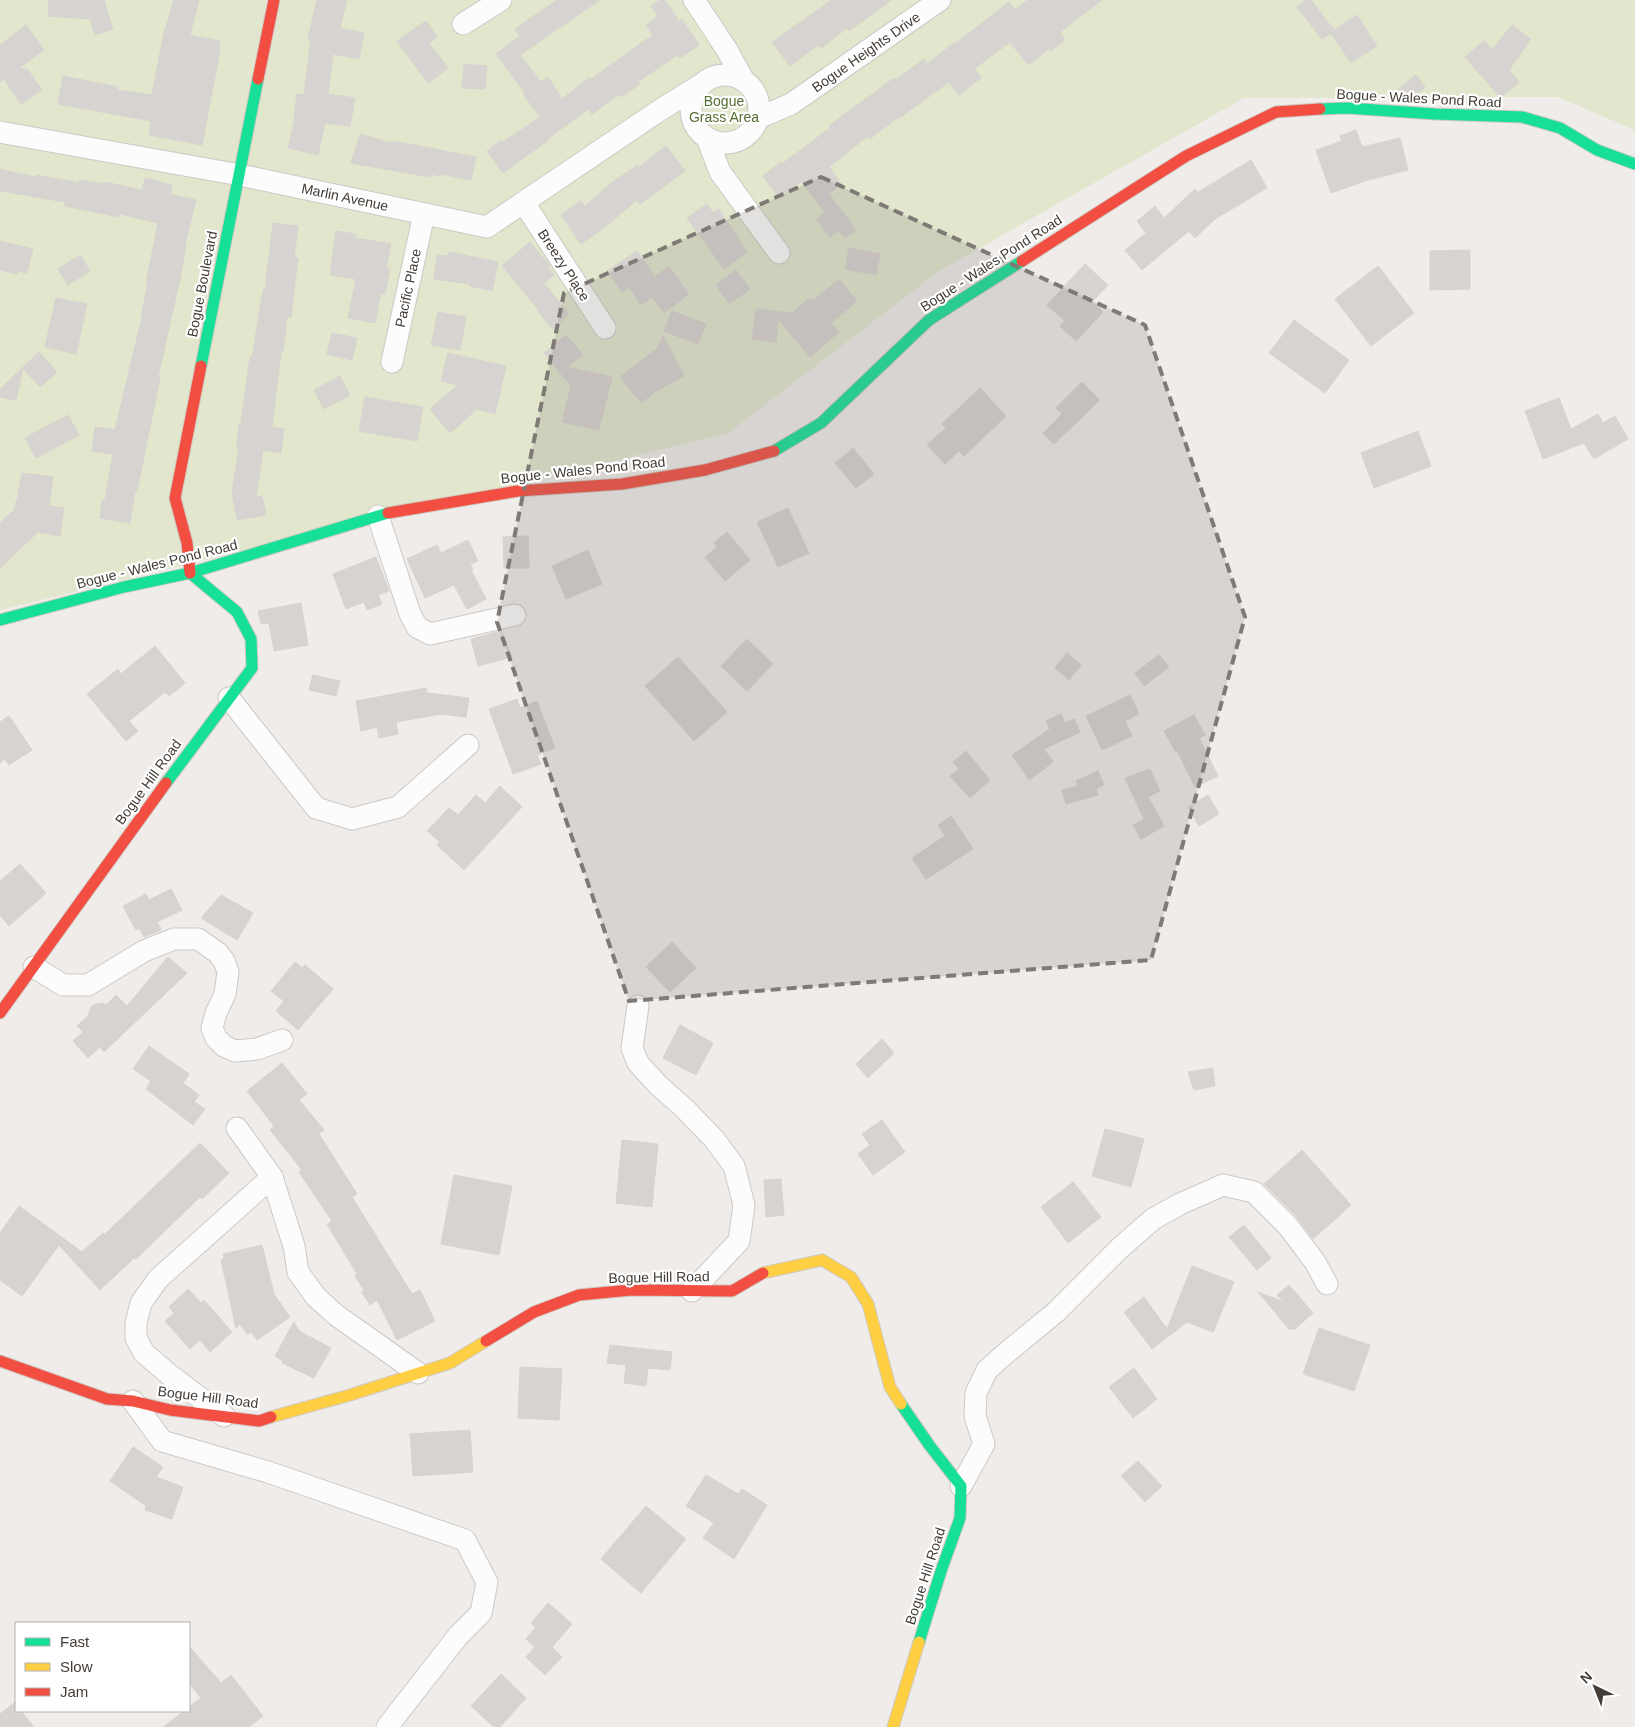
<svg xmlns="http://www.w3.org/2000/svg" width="1635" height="1727" font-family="Helvetica,sans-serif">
<rect width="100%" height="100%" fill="#efece9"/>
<path fill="#e1e6cc" d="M0,0H1635V130L1558,97L1244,98L939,271L728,433L0,610Z"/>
<g fill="#d7d3d0" stroke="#d7d3cf">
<path d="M49,0H104L113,29L95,35L90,19L48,16Z"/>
<path d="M174,0H199L190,35L220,41L218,49L220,50L202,145L149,135L151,121L58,104L63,76L118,87L117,90L152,95L163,37Z"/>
<path d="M317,0H347L340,28L364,33L359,59L333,54L328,94L355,98L350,126L325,123L318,155L288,148L295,118H294L297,94L304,95L311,39H308Z"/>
<path d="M557,0H600L520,55L541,82L548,77L562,99L590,77L591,79L653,35L646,25L658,16L651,6L660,0H665L679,21L682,19L699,45L680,58L677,55L638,82L640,84L621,97L619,94L592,114L588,109L549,138L550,139L503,173L487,151L501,140L503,142L540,117L523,94L525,93L496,54L520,36L515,29Z"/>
<path d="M832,0H891L849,31L847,28L821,48L818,45L790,66L772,42Z"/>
<path d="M1028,0H1102L1060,32L1065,40L1051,51L1049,49L1028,65L1010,42L974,69L981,78L959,95L949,82L898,119L897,118L870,139L868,136L829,167L841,184L829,194L856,230L845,238L839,230L830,237L816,219L825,212L801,181L779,198L763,176L781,162L782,164L830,128L829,126L894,78L896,80L924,59L927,64L954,43L955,44L1009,2L1015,10Z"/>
<path d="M1306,0H1311L1334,30L1357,15L1377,46L1351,63L1331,33L1322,39L1297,7Z"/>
<path d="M426,21L437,37L429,43L448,68L428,83L397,41Z"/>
<path d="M26,25L44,50L19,68L28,70L42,90L21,104L4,79L0,82V45Z"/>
<path d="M1512,25L1531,39L1509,70L1519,82L1501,98L1465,57L1484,41L1492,50Z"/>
<path d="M464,64L487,66L485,89L462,88Z"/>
<path d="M1416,75L1425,87L1413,97L1404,96L1398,89Z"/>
<path d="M1356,130L1362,147L1400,138L1408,170L1368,180L1331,193L1316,150L1342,141L1340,136Z"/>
<path d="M360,134L391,143L392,141L414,145L476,157L471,180L440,174V176L431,174L430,177L351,163Z"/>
<path d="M666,146L685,171L640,204L637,200L605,227L581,244L561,215L581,201L585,206L611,183L638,165L639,167Z"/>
<path d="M1251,160L1267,188L1215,219L1195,238L1189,231L1142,270L1125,250L1146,233L1137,221L1155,206L1164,218L1195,189L1198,192Z"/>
<path d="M0,169L35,177L36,175L79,183V180L104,184L105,182L142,190L145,178L172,185L170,194L196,200L185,244H186L180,279L158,377L160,378L137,491H135L130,523L100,518L102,500H105L113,454L92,451L95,427L115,430L142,317H141L148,283H146L158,223L120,214L119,217L65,206V202L0,191Z"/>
<path d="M707,204L713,213L719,209L747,252L724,269L687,218Z"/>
<path d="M273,223L298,226L294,258H298L291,317H287L283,351H281L272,427L284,429L281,453L263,450L256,497L262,496L266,515L237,520L232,492L239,448L237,447L239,424H241L250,357L252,358L263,290H265Z"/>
<path d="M336,231L355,234V238L391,244L386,269H390L385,294L381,293L375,323L348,318L356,279L330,275Z"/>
<path d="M0,241L33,249L27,273L18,271L17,274L0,270Z"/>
<path d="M530,242L549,265L550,266L548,268L554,275L544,283L569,314L552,329L538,311L539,310L502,266Z"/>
<path d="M849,248L880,254L876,275L845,269Z"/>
<path d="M1470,250V289L1430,290V251Z"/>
<path d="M637,251L655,277L669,266L689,294L664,313L652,297L641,305L629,287L622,292L607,271Z"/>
<path d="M449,252L498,262L492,291L470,286V284L434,279L437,255L448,256Z"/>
<path d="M80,255L90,271L68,285L58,269Z"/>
<path d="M1085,264L1108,285L1092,302L1103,312L1076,341L1060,326L1065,321L1047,305Z"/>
<path d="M1378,266L1414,313L1371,346L1335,299Z"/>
<path d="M736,270L750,289L729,304L716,285Z"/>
<path d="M839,279L857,301L831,323L839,332L810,357L778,319L776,342L752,339L756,309L792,313L810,298L813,301Z"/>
<path d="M56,298L87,304L76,354L45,347Z"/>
<path d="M672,311L706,324L698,344L664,331Z"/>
<path d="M438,312L466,317L460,350L431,345Z"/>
<path d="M1294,320L1349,360L1325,393L1269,353Z"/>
<path d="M332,333L357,338L352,360L327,354Z"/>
<path d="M566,335L583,355L567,367L612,377L599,430L562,422L571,386L544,353Z"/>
<path d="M663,335L684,376L656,391L641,403L620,377L658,348Z"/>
<path d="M39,352L57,372L40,387L23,368L16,400L0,397V389Z"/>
<path d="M448,353L506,366L495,414L477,409L450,433L430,409L458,385L441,381Z"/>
<path d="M340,376L350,395L324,409L314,390Z"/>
<path d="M1082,382L1100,400L1054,444L1043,433L1062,414L1056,408Z"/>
<path d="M980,388L1006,416L964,456L959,451L945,464L927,445L946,428L942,424Z"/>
<path d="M365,397L423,407L417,441L359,431Z"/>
<path d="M1559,398L1571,429L1598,414L1603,423L1615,416L1628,439L1594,459L1584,443L1543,459L1525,411Z"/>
<path d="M68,415L79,435L36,458L25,438Z"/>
<path d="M1418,431L1431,466L1374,488L1361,453Z"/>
<path d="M853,448L874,474L856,488L835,463Z"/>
<path d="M22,473L53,477L49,506L64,508L60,536L38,532L0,568V523L15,509L16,501H17Z"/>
<path d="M788,508L809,553L778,567L757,522Z"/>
<path d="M727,532L750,560L725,581L705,557L717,547L714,543Z"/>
<path d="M528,536L529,568H504L503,537Z"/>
<path d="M468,540L478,561L470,564L473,570H471L486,599L467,609L454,585L425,598L407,559L437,545L441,553Z"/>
<path d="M588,550L602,584L566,599L552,566Z"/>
<path d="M376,557L389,591L378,595L382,604L367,610L364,602L346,609L333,574Z"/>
<path d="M301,603L308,645L274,651L269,623L261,624L258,611Z"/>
<path d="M501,631L512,657L478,666L471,639Z"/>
<path d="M747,639L773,664L747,691L721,666Z"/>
<path d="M155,646L185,683L169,696L165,692L129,721L138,731L126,741L87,694L118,669L121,674Z"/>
<path d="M1067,653L1081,665L1069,680L1055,668Z"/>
<path d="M1159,655L1169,667L1144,686L1135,673Z"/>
<path d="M678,657L727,712L694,741L645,686Z"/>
<path d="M313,675L340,681L336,696L309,690Z"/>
<path d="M426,688L427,693L469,698L466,717L441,714L396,722L398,734L379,738L377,727L361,731L356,701Z"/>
<path d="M1130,695L1139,714L1125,721L1132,736L1102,750L1086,716Z"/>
<path d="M517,699L520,708L537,701L555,748L537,755L541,764L513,774L489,709Z"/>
<path d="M1061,714L1065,723L1074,719L1080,732L1044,749L1053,762L1029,780L1012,755L1050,729L1046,721Z"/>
<path d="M1194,715L1205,735L1199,738L1218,776L1195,787L1177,750L1175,751L1164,731Z"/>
<path d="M9,716L32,750L9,765L5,759L0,763V722Z"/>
<path d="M966,751L990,780L970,798L950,776L959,769L953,762Z"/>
<path d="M1150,769L1160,791L1148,797L1164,826L1141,839L1133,825L1144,819L1125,778Z"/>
<path d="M1098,771L1104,785L1096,789L1098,795L1066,804L1062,790L1078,786L1076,781Z"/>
<path d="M500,786L522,807L464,870L437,845L440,842L427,831L449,808L458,815L476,795L485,803Z"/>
<path d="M1208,795L1219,814L1199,826L1188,807Z"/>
<path d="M951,816L973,849L926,879L912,858L945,836L938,825Z"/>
<path d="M20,864L46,893L9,926L0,915V881Z"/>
<path d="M171,889L182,910L157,922L161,930L144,937L139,928L136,930L123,906L146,894L149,900Z"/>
<path d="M221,895L253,913L237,940L201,918Z"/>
<path d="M672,942L696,968L670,992L646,967Z"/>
<path d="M168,957L187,973L104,1052L100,1047L88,1058L73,1041L83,1032L77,1026L88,1016L91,1007L96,1004L104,1003L106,1005L116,995L127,1006Z"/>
<path d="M295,962L302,968L305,965L333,989L298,1030L276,1011L284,1001L271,991Z"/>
<path d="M680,1025L713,1043L696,1075L663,1058Z"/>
<path d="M882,1039L894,1053L868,1078L856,1064Z"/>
<path d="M149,1046L189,1074L183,1083L199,1095L194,1102L205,1109L193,1125L146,1089L151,1081L133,1069Z"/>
<path d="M282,1063L307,1094L299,1100L324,1130L319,1134L357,1194L352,1197L412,1294L420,1290L435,1321L397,1340L377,1300L370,1305L362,1292L364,1290L355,1276L357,1274L327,1224L332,1221L299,1172L302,1170L270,1130L274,1126L247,1091Z"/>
<path d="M1213,1068L1215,1086L1194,1090L1188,1072Z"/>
<path d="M882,1120L905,1152L873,1175L858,1154L870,1145L862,1134Z"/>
<path d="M1105,1129L1144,1139L1131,1187L1092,1176Z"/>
<path d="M622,1140L658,1144L652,1207L616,1203Z"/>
<path d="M200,1143L229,1173L202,1199L200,1197L136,1259L134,1258L100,1290L59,1245L22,1296L0,1280V1233L19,1206L82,1252L103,1233L104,1235Z"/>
<path d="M1302,1150L1351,1205L1313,1239L1297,1217L1264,1184Z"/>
<path d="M454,1175L512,1186L499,1255L441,1244Z"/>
<path d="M781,1179L784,1215L766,1217L764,1180Z"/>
<path d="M1073,1182L1101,1217L1068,1243L1041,1207Z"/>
<path d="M1244,1225L1271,1258L1257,1270L1229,1237Z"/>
<path d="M262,1245L274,1294L290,1317L257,1340L251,1332L247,1334L240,1324L236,1328L221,1260L224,1259L223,1254Z"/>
<path d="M1192,1266L1234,1282L1213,1332L1187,1322L1152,1349L1124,1312L1144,1297L1167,1329Z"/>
<path d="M1289,1285L1313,1313L1295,1329H1289L1258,1292L1284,1302L1277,1295Z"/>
<path d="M188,1289L201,1303L204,1300L232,1332L210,1352L200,1340L190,1349L165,1321L174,1313L169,1307Z"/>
<path d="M294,1322L299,1331L331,1348L314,1378L282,1363L283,1361L275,1356Z"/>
<path d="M1319,1328L1370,1345L1354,1391L1303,1374Z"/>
<path d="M610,1345L672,1352L670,1370L648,1368L646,1386L624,1383L626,1365L607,1363Z"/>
<path d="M520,1367L562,1369L559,1420L518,1418Z"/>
<path d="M1134,1368L1157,1399L1133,1418L1109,1387Z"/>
<path d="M470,1430L473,1472L413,1476L410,1434Z"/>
<path d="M133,1447L163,1467L156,1477L183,1487L172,1519L145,1510L146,1506L110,1481Z"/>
<path d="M1138,1461L1162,1486L1145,1502L1121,1476Z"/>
<path d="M706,1475L738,1494L742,1489L767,1505L734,1559L703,1538L714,1523L686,1506Z"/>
<path d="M646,1506L686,1539L641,1593L601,1559Z"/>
<path d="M548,1603L572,1624L552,1647L562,1657L545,1675L526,1657L535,1647L526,1639L536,1627L531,1623Z"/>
<path d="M189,1646L221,1683L231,1675L263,1716L249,1727H163L184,1711H189V1707L201,1698L189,1683Z"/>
<path d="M501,1674L526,1698L500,1727H494L471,1706Z"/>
<path d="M15,1702L16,1711H21L34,1727H0V1714Z"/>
</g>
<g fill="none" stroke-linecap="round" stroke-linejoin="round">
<g stroke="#ccc9c7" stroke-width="23">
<g id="street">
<path d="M694,0L727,50L744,81"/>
<path d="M463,24L501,0"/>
<circle cx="725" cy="109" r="34"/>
<path d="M758,118L791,104L940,0"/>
<path d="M0,132L240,175L487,227L657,112L702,84"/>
<path d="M707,138L720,172L779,253"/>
<path d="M524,203L605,328"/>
<path d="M392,362L424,214"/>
<path d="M378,516L410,614L417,627L430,634L515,615"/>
<path d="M229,698L316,808L352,819L398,807L468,745"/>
<path d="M34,967L63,985H88L144,951L174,939H198L218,953L224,961L228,972L225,994L216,1013L212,1028L216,1038L224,1046L235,1051L257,1049L282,1040"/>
<path d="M638,1006L632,1048L638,1063L658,1085L684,1108L714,1139L734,1166L744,1205L739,1241L692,1291"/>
<path d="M237,1128L272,1177L294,1246L298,1272L316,1297L336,1315L418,1373"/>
<path d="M133,1401L162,1441L268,1472L465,1540L487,1582L481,1613L458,1636L387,1727"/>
<path d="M224,1416L171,1376L144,1353L136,1338V1323L141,1303L158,1279L272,1177"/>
<path d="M961,1486L984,1444L975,1416L976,1393L987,1370L1006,1353L1056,1312L1120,1248L1153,1219L1180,1204L1223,1185L1254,1192L1288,1226L1315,1262L1327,1284"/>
</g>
</g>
<g stroke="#cfc9c2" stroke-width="13">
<g id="fast">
<path d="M1320,109L1347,108L1435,114L1522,117L1560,128L1597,150L1635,164"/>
<path d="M201,366L258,79"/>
<path d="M774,451L821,423L929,320L1022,261"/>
<path d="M0,620L124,587L190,573L388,513"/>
<path d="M166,783L252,668L251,639L237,612L190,573"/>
<path d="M901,1404L930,1446L961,1486L960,1518L941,1571L919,1642"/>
</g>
</g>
<g stroke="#cfc9c2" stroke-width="13">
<g id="slow">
<path d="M763,1273L822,1260L851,1277L868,1304L890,1387L901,1404"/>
<path d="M271,1417L350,1395L450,1363L486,1341"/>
<path d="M893,1727L919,1642"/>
</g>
</g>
<g stroke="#cfc9c2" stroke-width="13">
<g id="jam">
<path d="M258,79L274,0"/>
<path d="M1022,261L1186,156L1276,112L1320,109"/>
<path d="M388,513L518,491L622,484L705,470L774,451"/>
<path d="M190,573L187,543L175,498L201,366"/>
<path d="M0,1013L166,783"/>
<path d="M486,1341L534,1312L579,1295L631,1290L732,1291L763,1273"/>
<path d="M0,1361L107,1399L133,1401L170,1410L259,1421L271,1417"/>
</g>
</g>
<use href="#street" stroke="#fdfcfc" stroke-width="21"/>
<use href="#fast" stroke="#16e098" stroke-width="11"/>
<use href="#slow" stroke="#ffcf43" stroke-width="11"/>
<use href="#jam" stroke="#f24e42" stroke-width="11"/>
</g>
<path fill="#7f7a75" fill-opacity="0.2" stroke="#7f7a75" stroke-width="4" stroke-dasharray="10 6" stroke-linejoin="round" d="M821,177L1145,325L1245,617L1151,960L629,1001L497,622L564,293Z"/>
<g text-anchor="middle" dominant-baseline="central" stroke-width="4.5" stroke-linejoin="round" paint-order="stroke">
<g font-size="14" fill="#433c37" stroke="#fff">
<text transform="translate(866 52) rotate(-35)">Bogue Heights Drive</text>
<text transform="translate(1419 98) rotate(3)">Bogue - Wales Pond Road</text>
<text transform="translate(345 197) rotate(12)">Marlin Avenue</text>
<text transform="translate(991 263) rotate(-33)">Bogue - Wales Pond Road</text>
<text transform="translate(564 265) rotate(57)">Breezy Place</text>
<text transform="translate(202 284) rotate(-79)">Bogue Boulevard</text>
<text transform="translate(408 288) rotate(-78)">Pacific Place</text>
<text transform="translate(583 470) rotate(-6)">Bogue - Wales Pond Road</text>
<text transform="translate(157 564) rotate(-14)">Bogue - Wales Pond Road</text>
<text transform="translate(148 782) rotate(-54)">Bogue Hill Road</text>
<text transform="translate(659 1277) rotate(-1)">Bogue Hill Road</text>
<text transform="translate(208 1397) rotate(7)">Bogue Hill Road</text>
<text transform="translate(925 1576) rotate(-72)">Bogue Hill Road</text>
</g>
<g font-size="14" fill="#546e31" stroke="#fff">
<text x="724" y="101">Bogue<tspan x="724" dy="16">Grass Area</tspan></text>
</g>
</g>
<rect x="15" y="1622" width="175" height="90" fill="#ffffff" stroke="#b4b1af"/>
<rect x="25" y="1638" width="25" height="8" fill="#16e098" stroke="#b4b1af"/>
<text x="60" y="1647" font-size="15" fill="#433c37">Fast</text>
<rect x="25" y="1663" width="25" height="8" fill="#ffcf43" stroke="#b4b1af"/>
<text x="60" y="1672" font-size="15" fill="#433c37">Slow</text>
<rect x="25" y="1688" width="25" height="8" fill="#f24e42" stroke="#b4b1af"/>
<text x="60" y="1697" font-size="15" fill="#433c37">Jam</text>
<g transform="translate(1595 1687) rotate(317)" stroke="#ffffff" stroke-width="4" paint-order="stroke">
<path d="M0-4L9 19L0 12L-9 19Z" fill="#433c37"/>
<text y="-8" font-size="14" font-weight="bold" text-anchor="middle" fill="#433c37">N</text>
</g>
</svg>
